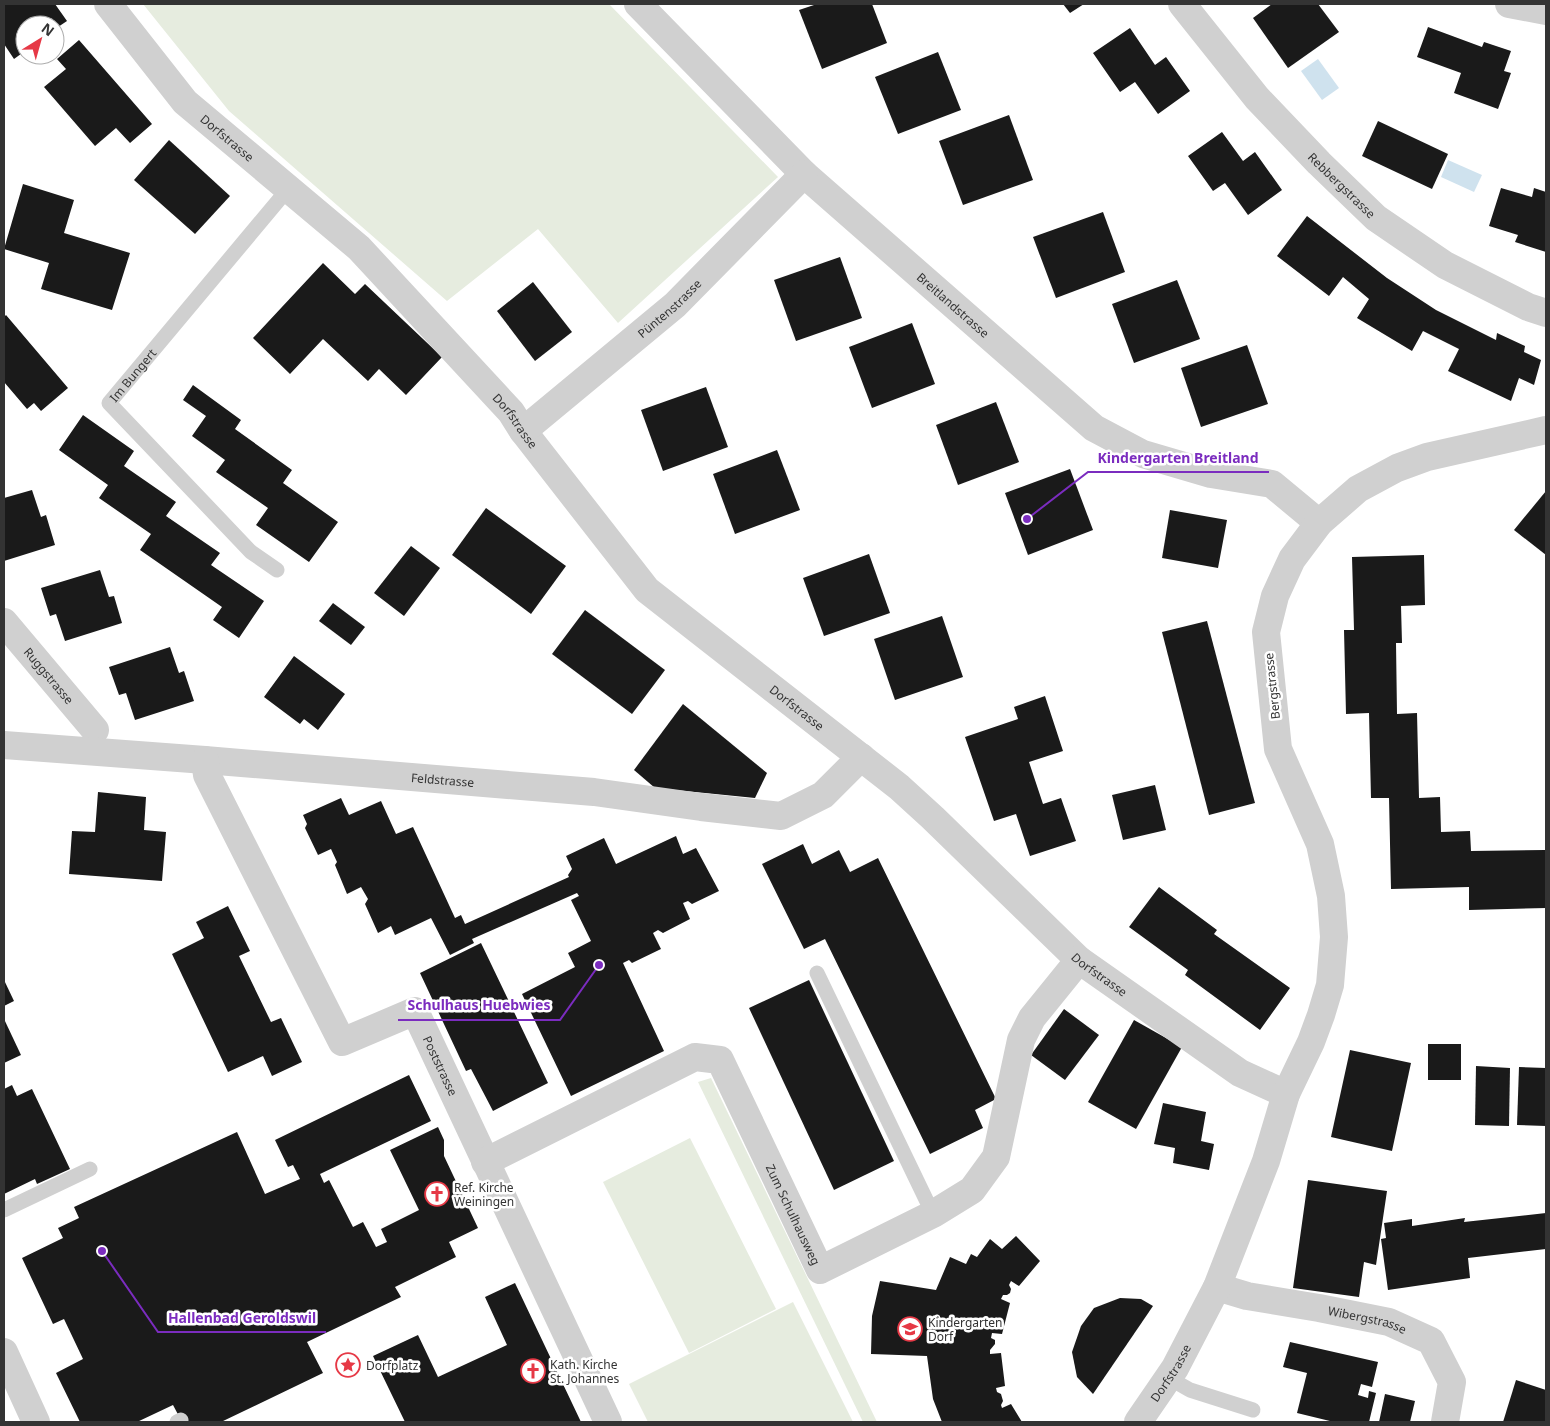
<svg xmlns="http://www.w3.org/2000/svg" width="1550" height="1426" font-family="'Noto Sans',sans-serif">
<rect width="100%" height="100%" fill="#fff"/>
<g fill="#e6ecdf">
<path d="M143,4H609L778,177L618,323L538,229L447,301L229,111Z"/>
<path d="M711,1078L877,1422H863L698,1082Z"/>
<path d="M690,1138L776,1309L689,1353L603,1182Z"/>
<path d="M793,1302L853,1422H648L629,1384Z"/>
</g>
<g fill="#cfe2ee">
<path d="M1318,59L1339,88L1322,100L1301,71Z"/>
<path d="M1448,160L1482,175L1474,192L1441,177Z"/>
</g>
<g fill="#1a1a1a">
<path d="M4,4H55L67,21L55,29V25H25V51L14,59L4,44Z"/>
<path d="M817,4H872L887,43L822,69L799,10Z"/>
<path d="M1063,4H1084L1070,13Z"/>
<path d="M1272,4H1318L1339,32L1288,68L1253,18Z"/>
<path d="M1428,27L1482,47L1484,42L1511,51L1504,71L1511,73L1498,109L1454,93L1461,73L1417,57Z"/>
<path d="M1130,28L1155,65L1166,57L1190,91L1158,114L1135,82L1120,92L1093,53Z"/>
<path d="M79,40L152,124L130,143L116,128L95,146L44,87L66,69L57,59Z"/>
<path d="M938,52L961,110L898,134L875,77Z"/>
<path d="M1009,115L1033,180L963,205L939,141Z"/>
<path d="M1378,121L1448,154L1432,189L1362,156Z"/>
<path d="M1222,132L1243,161L1255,152L1282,190L1248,215L1225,183L1213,191L1188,156Z"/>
<path d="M169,140L230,196L195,234L134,180Z"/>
<path d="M23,184L74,200L64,233L130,253L112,310L41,289L49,263L4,249Z"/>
<path d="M1501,188L1532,197L1534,188L1546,192V252L1515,242L1518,235L1489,226Z"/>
<path d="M1103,212L1125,272L1056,298L1033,237Z"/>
<path d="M1307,216L1387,278L1436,310L1496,340L1497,333L1525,346L1524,352L1541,360L1534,385L1519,378L1511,401L1448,371L1459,349L1423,331L1412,351L1357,318L1369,299L1343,277L1329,296L1277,256Z"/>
<path d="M840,257L862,318L796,341L774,280Z"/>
<path d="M323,263L355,294L365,284L442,357L406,395L379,369L368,381L323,339L290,374L253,338Z"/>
<path d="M1177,280L1200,339L1134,363L1112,304Z"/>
<path d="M533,282L572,332L535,361L497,311Z"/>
<path d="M6,315L68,388L41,411L34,403L27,409L4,382V317Z"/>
<path d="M912,323L935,384L872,408L849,347Z"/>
<path d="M1247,345L1268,404L1201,427L1181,368Z"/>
<path d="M193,385L241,420L235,429L292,470L283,483L338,522L309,562L256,525L268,508L216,472L225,460L192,436L206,416L183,400Z"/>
<path d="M706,387L728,447L663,471L641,410Z"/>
<path d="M996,402L1019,462L958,485L936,425Z"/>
<path d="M83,415L134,451L124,466L176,502L166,516L220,553L211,565L264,601L239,638L213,620L222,607L140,550L151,534L99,498L108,485L59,450Z"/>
<path d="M777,450L800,510L735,534L713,474Z"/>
<path d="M1070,469L1093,530L1028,555L1005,493Z"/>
<path d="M32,490L41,517L46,515L55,545L4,561V498Z"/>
<path d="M1546,491V555L1514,530Z"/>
<path d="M486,508L566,566L531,614L452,555Z"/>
<path d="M1170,510L1227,520L1218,568L1162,558Z"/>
<path d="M411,546L440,568L404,616L374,593Z"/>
<path d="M869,554L890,613L824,636L803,578Z"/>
<path d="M1424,555L1425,605L1401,606L1402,643H1396L1397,714L1417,713L1419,798L1440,797L1441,832L1470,831L1471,851L1545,850L1546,908L1469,910V887L1391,889L1389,798H1371L1369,713L1346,714L1344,630H1354L1352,557Z"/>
<path d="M100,570L109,597L114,596L122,623L65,641L56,614L50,616L41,588Z"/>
<path d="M333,603L365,627L351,645L319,621Z"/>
<path d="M585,610L665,670L632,714L552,654Z"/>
<path d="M942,616L963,677L895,700L874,639Z"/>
<path d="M1207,621L1255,803L1209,815L1162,632Z"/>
<path d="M170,647L179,673L184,671L194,701L135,720L126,693L119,695L109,667Z"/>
<path d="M294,656L345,694L318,730L304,719L300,724L264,697Z"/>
<path d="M1045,696L1063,751L1029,762L1043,804L1061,798L1076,841L1030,856L1016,814L994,821L965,737L1018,719L1014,707Z"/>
<path d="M683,704L767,773L755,798L655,788L634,770Z"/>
<path d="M1155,785L1166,830L1123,840L1112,795Z"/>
<path d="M98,792L146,797L144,830L166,832L162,881L69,874L72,831L95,832Z"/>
<path d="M341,798L349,815L381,801L396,834L413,827L455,918L461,915L465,924L569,877L568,875L572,869L566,856L604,838L616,864L676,836L683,854L696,848L719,891L692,904L688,901L683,903L690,919L663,933L658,930L653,933L661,949L632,963L629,960L623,963L664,1051L571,1096L522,994L575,967L568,953L591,941L571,900L579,896L577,893L472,939L474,943L450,955L431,918L395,935L391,926L378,933L365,904L368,899L361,887L347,894L335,865L337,862L331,849L318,855L305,828L307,824L303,815Z"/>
<path d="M803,844L812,864L839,850L850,872L878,858L996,1099L975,1110L983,1128L930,1154L825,939L804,949L762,864Z"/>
<path d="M1159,887L1217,930L1214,934L1290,988L1260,1030L1185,975L1188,970L1129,927Z"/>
<path d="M228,906L250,951L239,956L271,1022L281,1018L302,1062L272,1076L263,1056L228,1072L172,954L204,938L196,922Z"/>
<path d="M481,943L548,1083L493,1111L471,1069L466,1071L420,973Z"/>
<path d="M4,980L14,1001L4,1006Z"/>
<path d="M809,980L894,1161L834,1190L749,1008Z"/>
<path d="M1064,1009L1099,1035L1065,1080L1031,1055Z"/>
<path d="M4,1019L21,1055L4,1063Z"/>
<path d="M1134,1020L1182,1047L1136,1129L1088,1102Z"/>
<rect x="1428" y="1044" width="33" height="36"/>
<path d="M1350,1050L1411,1063L1392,1151L1331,1137Z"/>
<path d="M1476,1066L1510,1068L1509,1126L1475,1125Z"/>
<path d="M1519,1067L1546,1068V1126L1517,1125Z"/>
<path d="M409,1075L431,1121L320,1174L324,1183L329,1180L353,1227L363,1222L376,1247L387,1242L381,1229L419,1210L390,1150L438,1127L444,1140V1156L478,1228L449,1242L456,1257L395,1287L401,1297L307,1342L323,1373L221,1422H182L173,1405L137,1422H80L56,1373L83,1359L64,1319L53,1324L22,1258L63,1238L58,1228L79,1218L74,1207L237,1132L265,1194L300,1179L293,1165L288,1167L275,1140Z"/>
<path d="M12,1085L17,1096L32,1089L70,1169L37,1184L35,1179L4,1194V1089Z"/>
<path d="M1163,1103L1206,1112L1201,1141L1214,1144L1209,1170L1173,1163L1175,1148L1154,1144Z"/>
<path d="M1308,1180L1387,1191L1376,1265L1364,1262L1359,1297L1293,1288Z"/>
<path d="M1546,1213V1249L1468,1258L1470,1278L1388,1290L1381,1239L1386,1238L1384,1223L1412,1219V1226L1465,1218L1464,1222Z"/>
<path d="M1016,1236L1040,1261L1019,1286L1011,1281L1009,1285L1011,1289L1010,1293L1007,1295H1003L1001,1299L1010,1303L1002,1334L992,1333L991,1338L995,1340V1344L990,1350V1354L1001,1353L1005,1386L996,1388L997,1392L1001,1394L1003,1401L1001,1405L1002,1408L1011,1404L1022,1422H942L933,1399L927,1356L871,1354L872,1316L880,1281L936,1290L950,1257L966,1264L971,1254L977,1257L990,1239L1002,1249Z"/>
<path d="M515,1283L581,1422H405L373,1356L418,1335L438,1377L507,1345L485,1297Z"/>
<path d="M1120,1298L1141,1299L1153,1306L1093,1394L1077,1377L1072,1352L1081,1326L1094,1308Z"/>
<path d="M1290,1342L1378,1362L1372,1387L1361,1384L1358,1395L1368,1398L1369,1391L1376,1393L1369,1422H1334L1297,1413L1307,1373L1283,1367Z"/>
<path d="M1516,1380L1546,1390V1422H1503Z"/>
<path d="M1385,1394L1415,1401L1410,1422H1379Z"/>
</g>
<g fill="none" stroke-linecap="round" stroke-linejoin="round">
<g stroke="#d0d0d0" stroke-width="15">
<path id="s1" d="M277,570L251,552L109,403L288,189"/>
<path d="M817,973L933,1214"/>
<path d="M4,1210L90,1169"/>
<path d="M1169,1378L1190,1390L1253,1410"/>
<path d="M177,1422L181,1420"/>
</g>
<g stroke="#d0d0d0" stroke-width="28">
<path id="s2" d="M108,4L185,102L359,248L511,412L523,431L647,590L899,787L933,818L1079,960L1240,1073L1286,1094"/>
<path id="s3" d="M638,4L804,174L1094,428L1143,454L1211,474L1272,484L1319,523"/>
<path id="s4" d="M1182,4L1257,98L1319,163L1376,218L1445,265L1528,307L1546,313"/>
<path d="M1509,4L1546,11"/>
<path id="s5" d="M523,431L675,305L804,174"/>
<path id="s6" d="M4,622L95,730"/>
<path id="s7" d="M4,745L205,760L594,792L701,807L781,816L823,795L861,757"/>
<path id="s8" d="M205,760L207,775L342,1042L415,1011L608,1422"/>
<path id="s9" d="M485,1162L695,1057L720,1060L820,1270L933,1214L972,1190L996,1157L1021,1040L1032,1018L1079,960"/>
<path id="s10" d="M1217,1287L1247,1296L1319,1308L1389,1322L1431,1341L1452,1382L1445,1422"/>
<path d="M4,1352L36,1422"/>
<path id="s11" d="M1138,1422L1175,1368L1217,1287L1266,1161L1286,1094L1311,1042L1321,1015L1330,985L1334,937L1331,896L1320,844L1278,749L1266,632L1275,596L1292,559L1319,523L1358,489L1397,468L1427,457L1546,430"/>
</g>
</g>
<defs>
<g id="church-ring" transform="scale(1.25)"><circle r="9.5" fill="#fff" stroke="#e63946" stroke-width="1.5"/><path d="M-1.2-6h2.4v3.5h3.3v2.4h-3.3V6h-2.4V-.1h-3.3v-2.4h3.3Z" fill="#e63946"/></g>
<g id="school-ring" transform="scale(1.25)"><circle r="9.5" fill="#fff" stroke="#e63946" stroke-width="1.5"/><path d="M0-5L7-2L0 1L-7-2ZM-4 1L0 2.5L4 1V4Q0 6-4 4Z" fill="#e63946"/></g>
<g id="sight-ring" transform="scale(1.25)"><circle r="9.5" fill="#fff" stroke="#e63946" stroke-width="1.5"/><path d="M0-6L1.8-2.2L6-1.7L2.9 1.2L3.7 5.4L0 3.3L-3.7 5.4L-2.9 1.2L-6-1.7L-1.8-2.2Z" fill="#e63946"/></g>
</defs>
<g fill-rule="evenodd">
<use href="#church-ring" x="437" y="1194"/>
<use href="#school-ring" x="910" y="1329"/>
<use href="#sight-ring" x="348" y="1365"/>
<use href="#church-ring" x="533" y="1371"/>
</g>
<g text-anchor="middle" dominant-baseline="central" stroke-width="5" stroke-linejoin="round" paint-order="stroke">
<g font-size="12" fill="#333" stroke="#fff">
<text stroke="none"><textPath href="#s2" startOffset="180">Dorfstrasse</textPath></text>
<text stroke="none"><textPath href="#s4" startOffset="242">Rebbergstrasse</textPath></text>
<text stroke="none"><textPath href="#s3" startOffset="436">Breitlandstrasse</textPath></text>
<text stroke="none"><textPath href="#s5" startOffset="191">Püntenstrasse</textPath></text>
<text stroke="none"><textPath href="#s1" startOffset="274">Im Bungert</textPath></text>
<text stroke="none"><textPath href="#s2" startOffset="585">Dorfstrasse</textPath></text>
<text stroke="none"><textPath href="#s6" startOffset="70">Ruggstrasse</textPath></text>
<text transform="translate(1272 686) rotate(-96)">Bergstrasse</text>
<text stroke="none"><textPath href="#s2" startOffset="990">Dorfstrasse</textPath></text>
<text stroke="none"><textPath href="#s7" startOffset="440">Feldstrasse</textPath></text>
<text stroke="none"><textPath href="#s2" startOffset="1394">Dorfstrasse</textPath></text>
<text stroke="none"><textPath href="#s8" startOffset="454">Poststrasse</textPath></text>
<text stroke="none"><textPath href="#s9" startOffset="431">Zum Schulhausweg</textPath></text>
<text stroke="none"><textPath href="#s10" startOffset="154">Wibergstrasse</textPath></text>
<text stroke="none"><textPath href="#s11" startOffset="59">Dorfstrasse</textPath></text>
</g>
<g font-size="12" fill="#333" stroke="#fff" text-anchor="start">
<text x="454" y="1187">Ref. Kirche<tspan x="454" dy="14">Weiningen</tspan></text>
<text x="928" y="1322">Kindergarten<tspan x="928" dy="14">Dorf</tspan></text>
<text x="550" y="1364">Kath. Kirche<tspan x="550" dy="14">St. Johannes</tspan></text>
<text x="366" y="1365">Dorfplatz</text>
</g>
</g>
<path fill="none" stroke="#7b2cbf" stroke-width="2" d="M1027 519L1088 472H1269M599 965L560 1020H398M102 1251L158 1332H326"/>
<g fill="#7b2cbf" stroke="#fff" stroke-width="2">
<circle cx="1027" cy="519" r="5"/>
<circle cx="599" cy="965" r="5"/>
<circle cx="102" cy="1251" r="5"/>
</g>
<g font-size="14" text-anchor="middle" font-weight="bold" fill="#7b2cbf" stroke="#fff" stroke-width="5" stroke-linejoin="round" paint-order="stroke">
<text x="1178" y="463">Kindergarten Breitland</text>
<text x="479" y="1010">Schulhaus Huebwies</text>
<text x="242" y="1323">Hallenbad Geroldswil</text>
</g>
<rect width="1550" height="1426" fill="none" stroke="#333333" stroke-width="10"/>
<g transform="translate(40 40) rotate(37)"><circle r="24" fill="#ffffff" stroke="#adadad"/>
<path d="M0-4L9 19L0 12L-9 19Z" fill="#e63946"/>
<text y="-8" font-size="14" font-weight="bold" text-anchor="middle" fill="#333333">N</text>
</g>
</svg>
